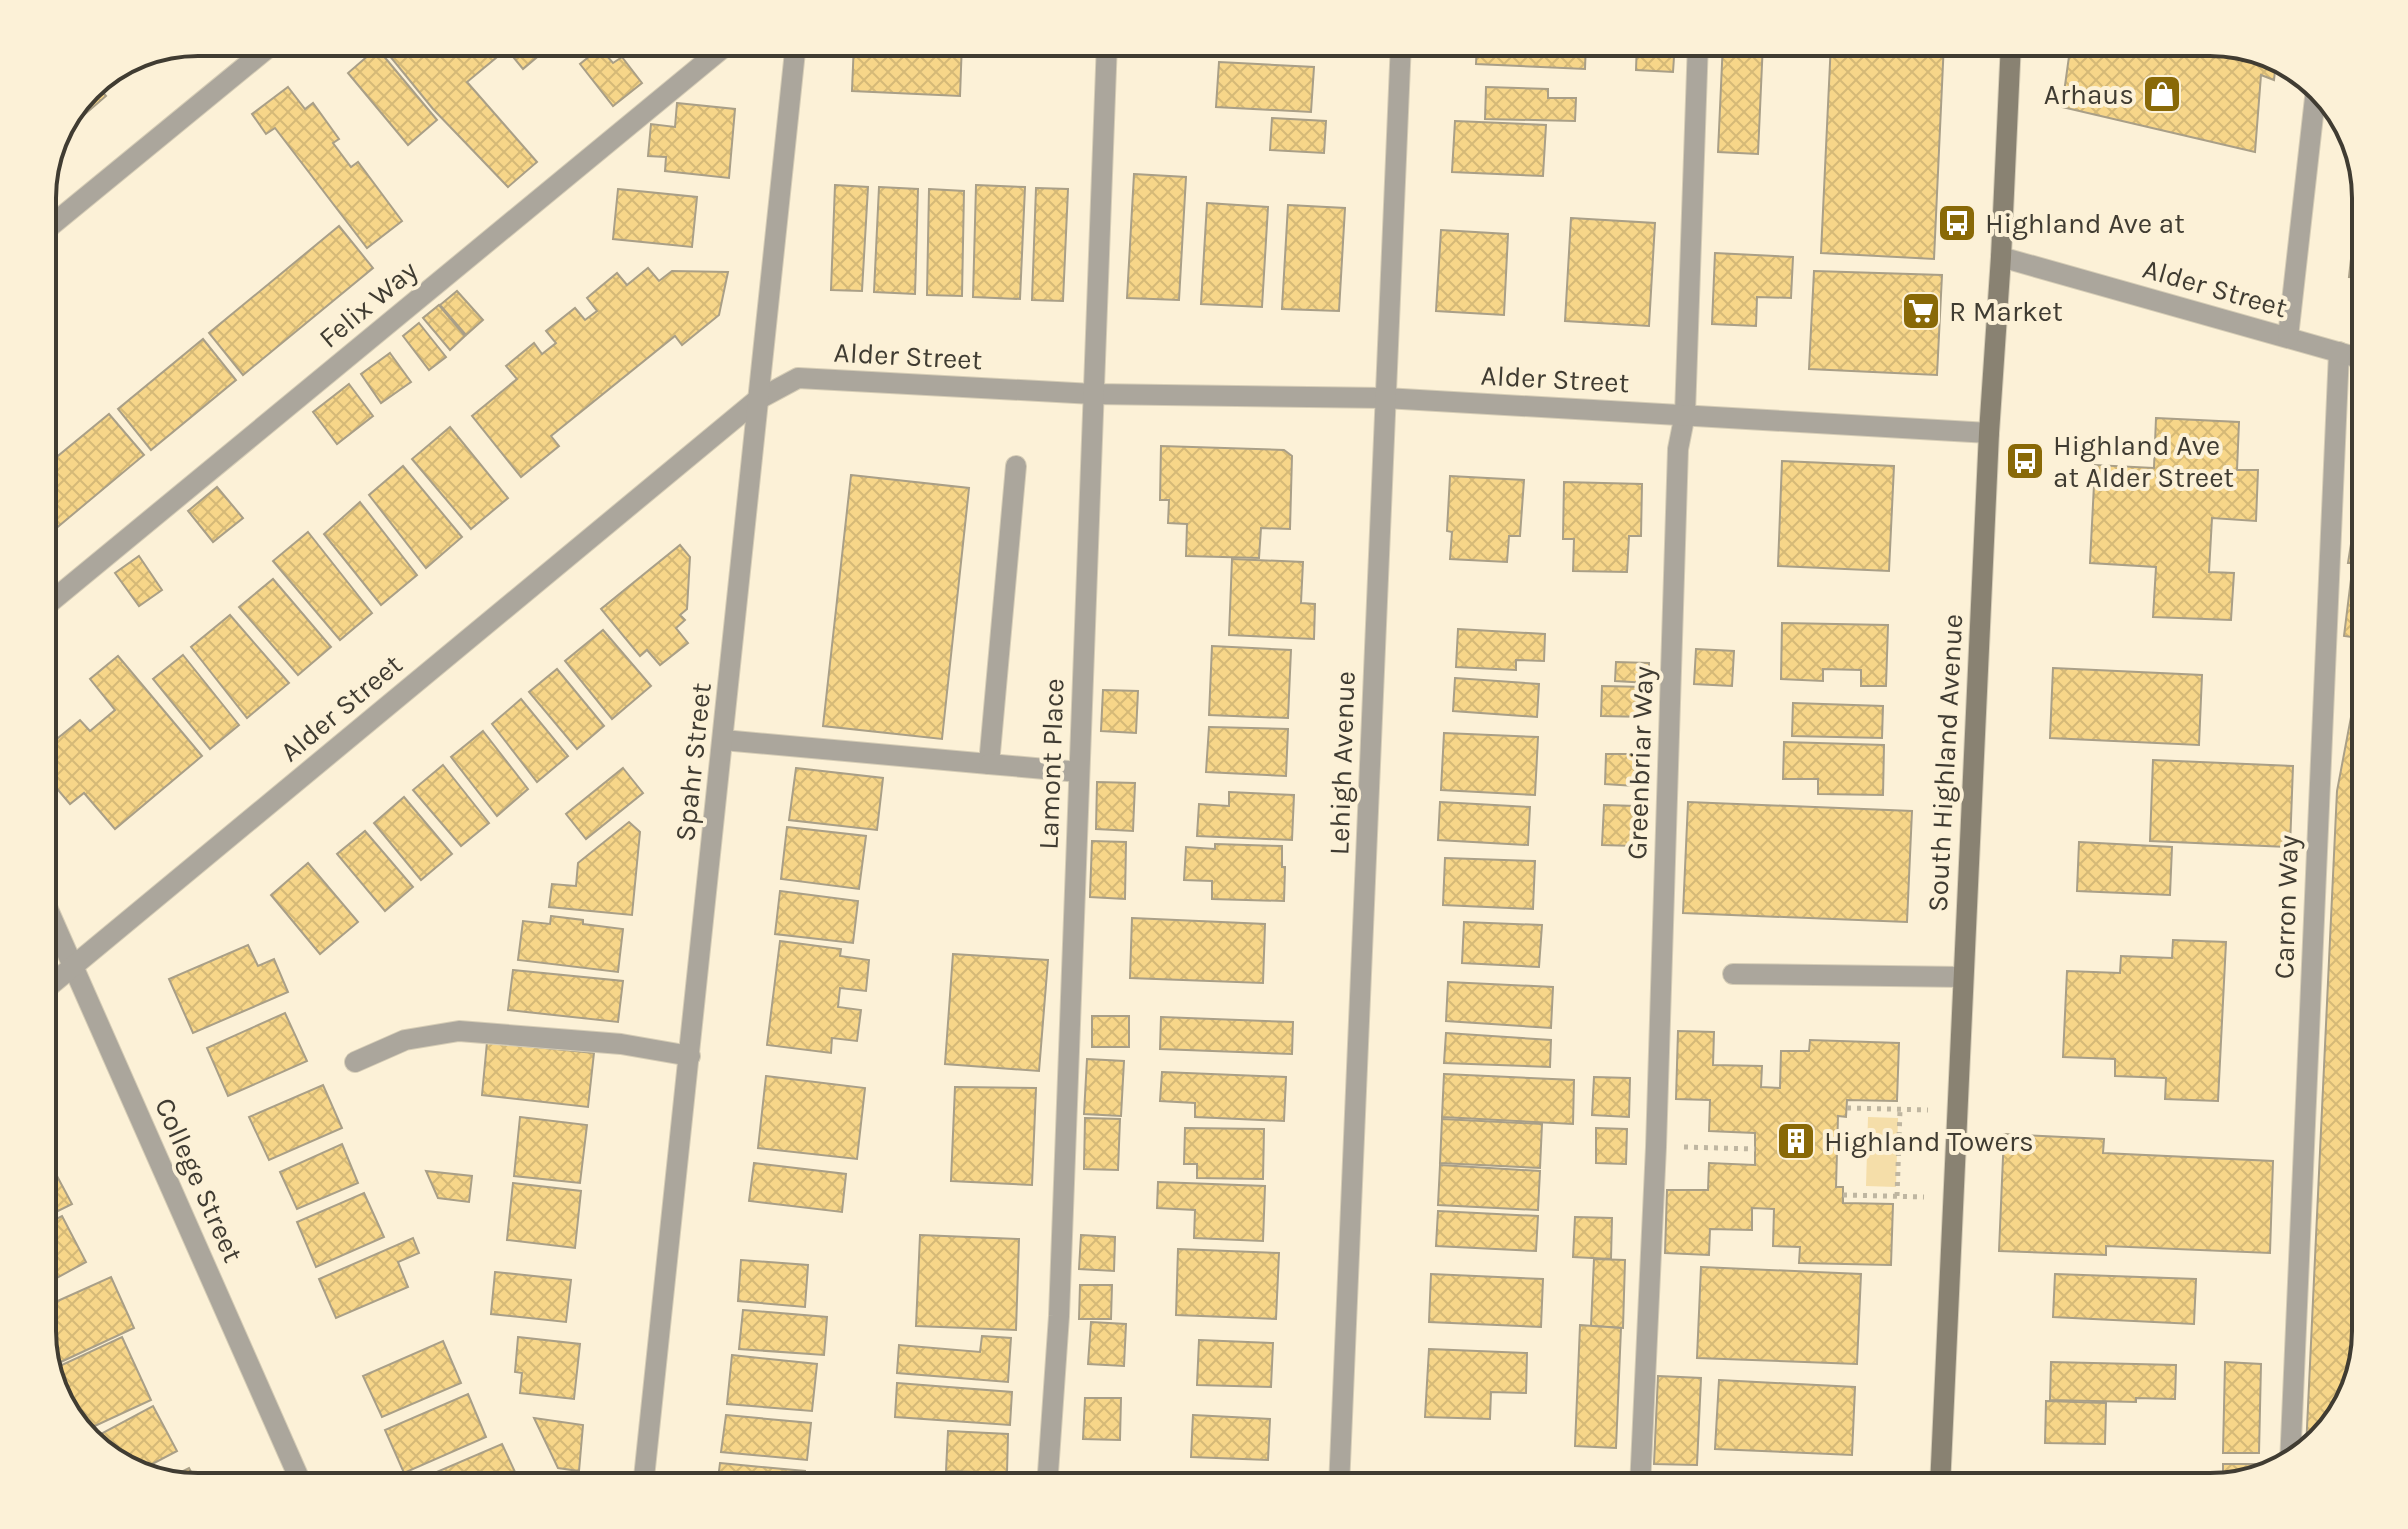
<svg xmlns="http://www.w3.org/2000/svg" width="2408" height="1529" font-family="Karla,sans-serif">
<defs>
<pattern id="building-cross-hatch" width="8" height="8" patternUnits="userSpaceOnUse" patternTransform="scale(2)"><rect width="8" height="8" fill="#f7d689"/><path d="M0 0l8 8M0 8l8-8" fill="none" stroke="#d5b977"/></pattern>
</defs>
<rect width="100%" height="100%" fill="#fcf1d7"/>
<path fill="#f5dea9" d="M1868,1117L1898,1118L1896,1187L1866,1186Z"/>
<g fill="url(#building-cross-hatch)" stroke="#a99f87" stroke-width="2">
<path d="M383,42H485L497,57L467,82L537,162L508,187L433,109L380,44Z"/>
<path d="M501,42H555L523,69Z"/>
<path d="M854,42H962L960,96L852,91Z"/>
<path d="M1126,42H1168L1167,52L1125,50Z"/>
<path d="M1238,42H1317V47Z"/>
<path d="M1477,42H1586L1585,69L1476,64Z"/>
<path d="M1637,42H1675L1673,72L1636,70Z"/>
<path d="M1723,42H1763L1758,154L1718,152Z"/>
<path d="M1831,42H1944L1934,259L1821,253Z"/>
<path d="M2071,42H2210L2276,62L2274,80L2261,75L2255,152L2062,107Z"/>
<path d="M377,48L437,120L408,145L348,73Z"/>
<path d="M600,48L613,63L622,57L642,83L613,106L580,64Z"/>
<path d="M151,51L121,77L115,70L139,54Z"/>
<path d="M1219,62L1314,67L1311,112L1216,107Z"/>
<path d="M95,83L106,96L70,127L65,121L88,87Z"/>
<path d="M288,87L305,109L313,103L339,139L333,143L351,167L358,162L402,221L367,248L275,128L266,134L252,114Z"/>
<path d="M1486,87L1548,89V98H1576L1575,121L1485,119Z"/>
<path d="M677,103L735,109L729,178L665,171L666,157L648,156L651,124L675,127Z"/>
<path d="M1272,118L1326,121L1324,153L1270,150Z"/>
<path d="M1455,121L1546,125L1543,176L1452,172Z"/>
<path d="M1134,174L1186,177L1179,300L1127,298Z"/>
<path d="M2360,177L2366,197V278L2349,277Z"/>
<path d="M835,185L868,187L862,291L831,290Z"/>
<path d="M976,185L1025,187L1020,299L973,297Z"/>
<path d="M879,187L918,189L915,294L874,292Z"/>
<path d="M1036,188L1068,189L1063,301L1032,300Z"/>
<path d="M618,189L697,197L692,247L613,239Z"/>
<path d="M929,189L964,191L962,296L927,295Z"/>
<path d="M1207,203L1268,207L1262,307L1201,304Z"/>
<path d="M1288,205L1345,208L1339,311L1282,309Z"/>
<path d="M1571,218L1655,223L1649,326L1565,321Z"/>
<path d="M339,226L373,268L243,375L209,333Z"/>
<path d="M1441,230L1508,234L1504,315L1436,311Z"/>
<path d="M1715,253L1793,257L1791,298L1757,297L1756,326L1712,324Z"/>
<path d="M648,268L659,281L672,271L728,272L719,315L682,345L675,336L551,436L559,446L521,477L472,416L517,379L506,366L534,343L542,354L556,343L546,331L575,308L585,320L597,311L587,298L617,273L627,285Z"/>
<path d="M1814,271L1942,275L1937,375L1809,369Z"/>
<path d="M457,291L483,320L466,335L440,305Z"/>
<path d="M439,305L465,336L450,350L423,318Z"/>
<path d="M419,323L446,357L429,370L403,336Z"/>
<path d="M203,339L236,380L151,450L118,409Z"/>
<path d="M390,353L411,382L381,403L361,374Z"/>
<path d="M349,384L373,416L337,444L313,412Z"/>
<path d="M109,414L144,455L42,540V469Z"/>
<path d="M2156,418L2239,422L2237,470H2258L2256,521L2212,518L2209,572L2234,573L2231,620L2153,617L2156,567L2090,563L2095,465L2154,468Z"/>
<path d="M450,427L508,498L471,529L412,459Z"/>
<path d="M1161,446L1284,450L1292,456L1290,529L1261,528L1259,558L1186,556L1187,524L1168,523L1169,500H1160Z"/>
<path d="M1782,461L1894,466L1889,571L1778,566Z"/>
<path d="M403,466L462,537L426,568L369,495Z"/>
<path d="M2358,473H2366V526L2355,524Z"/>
<path d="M851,475L969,488L942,739L823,726Z"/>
<path d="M1450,476L1524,480L1520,536H1509L1507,562L1450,559L1452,532L1447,531Z"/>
<path d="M1564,482L1642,484L1641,536H1629L1627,572L1573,571L1574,539H1563Z"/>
<path d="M217,487L243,518L213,542L188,511Z"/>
<path d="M360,502L417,575L381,605L324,534Z"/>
<path d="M2354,525L2366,527V639L2344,636L2353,563H2348Z"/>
<path d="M308,532L372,613L340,640L273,561Z"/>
<path d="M680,545L690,557L687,609L680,615L685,620L676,628L688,643L660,665L647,650L640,656L601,609Z"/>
<path d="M139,556L162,590L139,606L115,573Z"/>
<path d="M1232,559L1303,562L1301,603L1315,604L1314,639L1229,635Z"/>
<path d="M273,579L331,647L298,675L239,607Z"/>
<path d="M230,615L289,683L247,718L191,647Z"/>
<path d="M1782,623L1888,625L1886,686H1861V670L1823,669V681L1781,679Z"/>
<path d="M1458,629L1545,634L1544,661L1516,660V670L1456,667Z"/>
<path d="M603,630L651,686L612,719L565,661Z"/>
<path d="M1212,646L1291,650L1288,718L1209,715Z"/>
<path d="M1696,649L1734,651L1732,686L1694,684Z"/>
<path d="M183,655L239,725L210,749L153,679Z"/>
<path d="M118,656L202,756L115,829L84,793L70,804L42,771V751L80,720L90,731L115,710L90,679Z"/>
<path d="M2362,659H2366V1332L2340,1417L2306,1449L2337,791Z"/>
<path d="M1616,662L1649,663V683L1615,681Z"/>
<path d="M2053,668L2202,675L2199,745L2050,738Z"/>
<path d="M557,669L604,726L577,749L529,692Z"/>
<path d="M1455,678L1539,684L1537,717L1453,711Z"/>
<path d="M1602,686L1647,687V717L1601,716Z"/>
<path d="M1103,690L1138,691L1136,733L1101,731Z"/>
<path d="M521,699L568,756L537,782L492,724Z"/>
<path d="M1793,703L1883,706L1882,738L1792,736Z"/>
<path d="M1209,727L1288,729L1286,776L1206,772Z"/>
<path d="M483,731L528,789L497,816L451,757Z"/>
<path d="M1444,733L1538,737L1535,795L1441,790Z"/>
<path d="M1784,742L1884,745L1883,795L1818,794V779H1783Z"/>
<path d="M1606,754H1636L1635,786L1605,784Z"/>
<path d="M2153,760L2293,766L2290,847L2150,841Z"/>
<path d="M443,765L489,823L461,846L413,790Z"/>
<path d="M623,768L643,793L586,839L566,814Z"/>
<path d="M796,768L883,778L877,830L789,820Z"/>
<path d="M1097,782L1135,783L1133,831L1096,829Z"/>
<path d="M1229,792L1294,795L1292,840L1197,836L1199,804L1229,806Z"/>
<path d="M404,797L452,854L421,880L374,823Z"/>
<path d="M1440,802L1530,807L1528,845L1438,840Z"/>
<path d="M1688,802L1912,811L1907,922L1683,913Z"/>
<path d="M1604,805L1636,806L1634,846L1602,845Z"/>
<path d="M629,822L640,832L632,915L549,907L552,884L576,886L578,863Z"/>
<path d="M787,827L866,836L859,889L781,879Z"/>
<path d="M365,831L413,887L385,911L337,854Z"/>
<path d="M1092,841L1126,842L1125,899L1090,897Z"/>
<path d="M2079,842L2172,847L2170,895L2077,891Z"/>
<path d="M1215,844L1282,846V867H1285L1284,901L1212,899V881L1184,880L1186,847L1215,849Z"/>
<path d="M1445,858L1535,861L1533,909L1443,905Z"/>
<path d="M308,863L358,922L320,954L271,895Z"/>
<path d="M780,891L858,901L853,943L775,934Z"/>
<path d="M551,916L583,920V924L623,929L618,972L518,960L523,921L550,924Z"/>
<path d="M1132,918L1265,924L1263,983L1130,978Z"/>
<path d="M1464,922L1542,925L1539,967L1462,963Z"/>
<path d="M2173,940L2226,942L2218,1101L2165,1099L2166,1078L2115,1076V1059L2063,1057L2067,971L2120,973L2121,956L2172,958Z"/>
<path d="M780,941L841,949L840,956L869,960L866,991L840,988L838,1007L861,1010L857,1041L832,1038L831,1053L767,1045Z"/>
<path d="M248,945L258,966L274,959L288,992L193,1033L169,979Z"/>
<path d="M953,954L1048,960L1039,1071L945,1064Z"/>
<path d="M513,970L623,981L618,1022L508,1010Z"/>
<path d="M1448,982L1553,987L1551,1028L1446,1021Z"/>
<path d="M285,1013L307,1061L228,1096L207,1048Z"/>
<rect x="1092" y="1016" width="37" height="31"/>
<path d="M1161,1017L1293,1022L1292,1054L1160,1049Z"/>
<path d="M1678,1031L1714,1032L1713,1065L1762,1066L1761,1087L1780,1088L1781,1051H1809L1810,1040L1899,1043L1897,1101L1847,1100L1846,1117L1838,1116L1836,1187H1843V1203L1893,1204L1891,1265L1799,1263L1800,1247L1773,1246L1774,1209L1752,1208V1230L1710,1229L1709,1255L1665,1253L1667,1190H1708L1709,1163L1755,1165V1133L1709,1131L1710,1100L1676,1099Z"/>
<path d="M1446,1033L1551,1040L1550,1067L1444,1063Z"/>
<path d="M487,1042L594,1053L588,1107L482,1095Z"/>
<path d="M1087,1059L1124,1061L1121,1116L1084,1114Z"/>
<path d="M1162,1072L1286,1077L1284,1121L1195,1117V1103L1160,1101Z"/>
<path d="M1444,1074L1574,1080L1573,1124L1442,1117Z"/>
<path d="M766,1076L865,1088L857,1159L758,1148Z"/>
<path d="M1594,1077L1630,1078L1629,1117L1592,1115Z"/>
<path d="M323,1085L342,1128L269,1160L249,1117Z"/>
<path d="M955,1087L1036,1088L1032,1185L951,1181Z"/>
<path d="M520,1117L587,1125L580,1183L514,1176Z"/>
<path d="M1085,1118L1120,1119L1118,1170L1084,1169Z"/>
<path d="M1442,1119L1542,1124L1540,1168L1440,1163Z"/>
<path d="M1185,1128L1264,1129L1263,1179L1197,1178V1164H1184Z"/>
<path d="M1596,1128L1627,1129L1626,1164L1596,1163Z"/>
<path d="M2004,1134L2104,1139L2103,1153L2273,1161L2270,1253L2106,1246V1255L1999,1251Z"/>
<path d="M342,1144L358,1183L297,1209L280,1172Z"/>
<path d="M42,1148L72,1204L42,1219Z"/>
<path d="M754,1163L846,1174L842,1212L749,1201Z"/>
<path d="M1440,1165L1540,1171L1538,1210L1438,1205Z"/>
<path d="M426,1171L472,1176L469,1202L438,1198Z"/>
<path d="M1158,1182L1265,1186L1263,1241L1194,1238L1195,1210L1157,1208Z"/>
<path d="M513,1183L581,1191L575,1248L507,1240Z"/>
<path d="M364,1193L384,1237L316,1267L297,1222Z"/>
<path d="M1438,1211L1538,1216L1536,1251L1436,1246Z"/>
<path d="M62,1216L86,1262L42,1286V1226Z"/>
<path d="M1575,1217L1612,1218L1611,1259L1573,1257Z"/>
<path d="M920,1235L1019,1239L1016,1330L916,1326Z"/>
<path d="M1081,1235L1115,1237L1114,1271L1079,1269Z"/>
<path d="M413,1238L419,1253L398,1262L408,1287L336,1318L319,1279Z"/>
<path d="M1178,1249L1279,1253L1276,1319L1176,1315Z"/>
<path d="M1594,1259L1625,1260L1623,1328L1591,1326Z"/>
<path d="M741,1260L808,1265L805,1307L738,1301Z"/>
<path d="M1701,1267L1861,1274L1857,1364L1697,1358Z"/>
<path d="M495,1272L571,1280L566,1322L491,1314Z"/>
<path d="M1431,1274L1543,1279L1541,1327L1429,1322Z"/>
<path d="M2055,1274L2196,1279L2194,1324L2053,1317Z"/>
<path d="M111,1277L134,1328L50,1367L42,1341V1308Z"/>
<path d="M1080,1285H1112L1111,1319H1079Z"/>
<path d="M743,1310L827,1317L824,1355L739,1349Z"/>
<path d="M1091,1322L1126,1324L1124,1366L1088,1364Z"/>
<path d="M1580,1325L1621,1328L1616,1448L1575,1446Z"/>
<path d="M982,1336L1011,1338L1008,1382L897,1373L899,1345L980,1352Z"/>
<path d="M122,1337L151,1400L84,1431L63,1409L51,1370Z"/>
<path d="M518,1337L580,1344L574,1399L520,1393L522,1373L515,1372Z"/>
<path d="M1199,1340L1273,1343L1271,1387L1197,1385Z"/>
<path d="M443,1341L461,1383L382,1417L363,1376Z"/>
<path d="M1429,1349L1527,1353L1526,1393L1491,1392L1490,1419L1425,1417Z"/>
<path d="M732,1355L817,1364L812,1411L727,1404Z"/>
<path d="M2051,1362L2176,1365L2175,1399L2136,1398V1402L2050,1400Z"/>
<path d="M2225,1362L2261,1364L2259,1453H2223Z"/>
<path d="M1658,1376L1701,1378L1697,1465L1654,1464Z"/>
<path d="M1719,1380L1855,1387L1852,1455L1715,1449Z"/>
<path d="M897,1383L1012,1392L1010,1425L895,1417Z"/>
<path d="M468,1394L486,1437L404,1473L385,1430Z"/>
<path d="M1085,1398H1121L1120,1440L1083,1439Z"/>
<path d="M2046,1401L2106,1403L2105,1444L2045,1443Z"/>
<path d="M153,1406L177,1451L141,1470L112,1461L95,1437Z"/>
<path d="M726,1415L811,1423L807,1460L721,1452Z"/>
<path d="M1193,1415L1270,1419L1268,1460L1191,1457Z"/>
<path d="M534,1418L583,1425L579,1471L558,1468Z"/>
<path d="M948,1431L1008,1434L1007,1473L946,1471Z"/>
<path d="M502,1444L515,1472L481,1487H421L418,1480Z"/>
<path d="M720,1463L805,1471L804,1487H717Z"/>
<path d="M2223,1464H2257V1475L2223,1484Z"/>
<path d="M189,1468L199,1487L169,1478Z"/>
<path d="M1653,1474L1696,1476V1487H1653Z"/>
<path d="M2036,1477L2139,1481L2138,1487H2035Z"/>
<path d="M1072,1478L1123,1481L1122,1487H1072Z"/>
<path d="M945,1479L1007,1482V1487H945Z"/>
</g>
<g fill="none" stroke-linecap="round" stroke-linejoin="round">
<g stroke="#d6cdb6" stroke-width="22">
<g id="service">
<path d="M42,609L730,42"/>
<path d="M723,740L989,764L1016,466"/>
<path d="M989,764L1079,772"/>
<path d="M1733,974L1963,977"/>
<path d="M355,1062L405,1040L459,1031L621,1044L690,1056"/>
<path d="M2290,1464L2339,352"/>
<path d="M1640,1487L1656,1147L1678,449L1685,414L1698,42"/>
</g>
</g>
<g stroke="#d6cdb6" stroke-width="22">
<g id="minor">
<path d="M2001,257L2366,360"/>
<path d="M2288,337L2316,89"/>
<path d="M42,896L303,1487"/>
<path d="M42,992L757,400L798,378L1093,394L1385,398L1989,433"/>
<path d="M643,1487L796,42"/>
<path d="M1047,1487L1059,1316L1107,42"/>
<path d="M1339,1487L1401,42"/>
</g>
</g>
<g stroke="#d6cdb6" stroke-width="22">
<path id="tertiary" d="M42,233L275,42"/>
</g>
<g stroke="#d6cdb6" stroke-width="22">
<path id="secondary" d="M1940,1487L1989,433L2001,257L2011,42"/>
</g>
<g stroke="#bfb6a1" stroke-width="5" stroke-dasharray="4 6" stroke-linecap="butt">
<path d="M42,414L50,424"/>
<path d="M1847,1108L1928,1110"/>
<path d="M1684,1147L1755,1149"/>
<path d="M1843,1195L1924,1197"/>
<path d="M1897,1196L1900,1110"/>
</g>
<use href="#service" stroke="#aba69c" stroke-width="20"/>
<use href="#minor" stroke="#aba69c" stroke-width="20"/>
<use href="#tertiary" stroke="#aba69c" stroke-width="20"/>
<use href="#secondary" stroke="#898272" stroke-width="20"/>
</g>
<defs>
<g id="shop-square" transform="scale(2)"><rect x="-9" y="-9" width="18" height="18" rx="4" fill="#896907" stroke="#fcf1d7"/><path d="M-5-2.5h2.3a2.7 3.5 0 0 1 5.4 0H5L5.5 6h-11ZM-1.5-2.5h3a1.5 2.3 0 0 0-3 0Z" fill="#fff"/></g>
<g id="bus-square" transform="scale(2)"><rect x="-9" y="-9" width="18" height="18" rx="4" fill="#896907" stroke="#fcf1d7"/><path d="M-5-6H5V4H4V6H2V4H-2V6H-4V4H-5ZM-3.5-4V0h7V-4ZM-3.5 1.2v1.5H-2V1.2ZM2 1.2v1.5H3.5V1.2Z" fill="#fff"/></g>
<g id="supermarket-square" transform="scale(2)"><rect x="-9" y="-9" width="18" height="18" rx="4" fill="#896907" stroke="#fcf1d7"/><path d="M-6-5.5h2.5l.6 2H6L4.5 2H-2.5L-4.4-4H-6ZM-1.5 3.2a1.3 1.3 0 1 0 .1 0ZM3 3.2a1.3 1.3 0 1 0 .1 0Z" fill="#fff"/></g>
<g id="building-square" transform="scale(2)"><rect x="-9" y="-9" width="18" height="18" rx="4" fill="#896907" stroke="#fcf1d7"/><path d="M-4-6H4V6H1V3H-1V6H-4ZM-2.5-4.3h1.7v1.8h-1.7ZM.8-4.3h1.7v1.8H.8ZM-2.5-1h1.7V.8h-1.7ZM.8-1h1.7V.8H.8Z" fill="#fff"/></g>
</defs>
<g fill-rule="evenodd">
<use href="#shop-square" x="2162" y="94"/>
<use href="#bus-square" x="1957" y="223"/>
<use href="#supermarket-square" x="1921" y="311"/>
<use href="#bus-square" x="2025" y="461"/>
<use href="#building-square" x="1796" y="1141"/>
</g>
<g text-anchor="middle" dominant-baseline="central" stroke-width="8" stroke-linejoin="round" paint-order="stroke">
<g font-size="28" fill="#403c32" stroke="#fcf1d7" text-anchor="start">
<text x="2134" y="94" text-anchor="end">Arhaus</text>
<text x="1985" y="223">Highland Ave at</text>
<text x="1949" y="311">R Market</text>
<text x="2053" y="445">Highland Ave<tspan x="2053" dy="32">at Alder Street</tspan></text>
<text x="1824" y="1141">Highland Towers</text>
</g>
<g font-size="28" fill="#403c32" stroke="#fcf1d7">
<text transform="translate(2215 288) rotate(16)">Alder Street</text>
<text transform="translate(368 304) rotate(-40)">Felix Way</text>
<text transform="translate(908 356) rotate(3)">Alder Street</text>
<text transform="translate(1555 379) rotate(3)">Alder Street</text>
<text transform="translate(341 708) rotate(-40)">Alder Street</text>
<text transform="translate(693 762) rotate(-84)">Spahr Street</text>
<text transform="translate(1342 763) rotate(-88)">Lehigh Avenue</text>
<text transform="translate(1640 763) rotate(-88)">Greenbriar Way</text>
<text transform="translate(1945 763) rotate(-87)">South Highland Avenue</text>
<text transform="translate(1051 764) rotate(-88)">Lamont Place</text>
<text transform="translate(2286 907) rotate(-88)">Carron Way</text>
<text transform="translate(199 1180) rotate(66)">College Street</text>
</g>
</g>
<path d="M0 0H2408V1529H0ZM198 56H2210A142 142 0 0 1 2352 198V1331A142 142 0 0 1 2210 1473H198A142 142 0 0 1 56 1331V198A142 142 0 0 1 198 56Z" fill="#fcf1d7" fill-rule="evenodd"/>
<path fill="none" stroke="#403c32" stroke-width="4" d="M198 56H2210A142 142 0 0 1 2352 198V1331A142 142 0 0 1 2210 1473H198A142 142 0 0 1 56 1331V198A142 142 0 0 1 198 56Z"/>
</svg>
